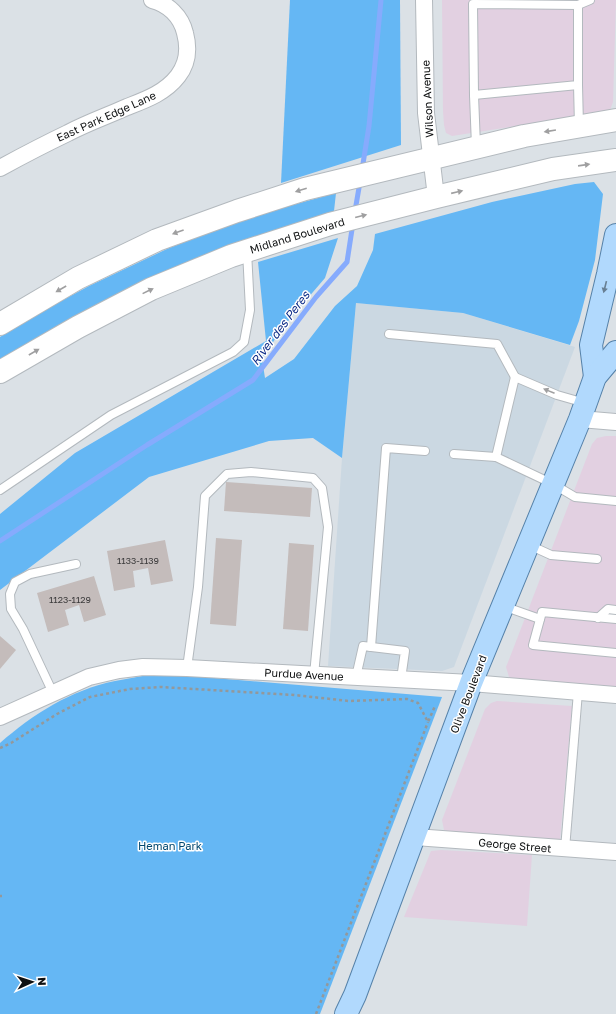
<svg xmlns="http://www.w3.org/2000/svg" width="616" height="1014" font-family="'Golos Text',sans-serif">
<rect width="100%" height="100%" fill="#dbe1e6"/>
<g fill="#e2d0e1">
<path d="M442,0H616L613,102L610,110L601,113L452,136L446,133L444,125L443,111Z"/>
<path d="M606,436H616V687L515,680L509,677L506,667L510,657L592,444L597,438Z"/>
<path d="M497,701L572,706L560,840L453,833L444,830L442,820L485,709L491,703Z"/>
<path d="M441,850L532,855L527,926L404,917L431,851Z"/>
</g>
<path fill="#cbd8e2" d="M356,303L463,313L575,347L454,667L442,671L328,666L342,458Z"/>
<g fill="#65b7f4">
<path d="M290,0H400L401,145L281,183Z"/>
<path d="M594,182L603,194L595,260L579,321L570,345L463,313L356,303L342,458L313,438L269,441L149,477L0,590V514L75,453L266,341L258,262L338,238L325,278L283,327L262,359L265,378L294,359L335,306L357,286L373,250L375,234L492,202L575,184Z"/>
<path d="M336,193L334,211L230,250L0,364V337L39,313L89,286L169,248L256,215Z"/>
<path d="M148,675L190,676L442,697L320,1014H0V743C33,714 71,690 115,681C126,679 137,677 148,675Z"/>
</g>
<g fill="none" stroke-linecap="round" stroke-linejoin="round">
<g stroke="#86abfd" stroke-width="5">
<path d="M362,170L369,126L381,0"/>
<path d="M355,211L360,182"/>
<path d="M0,541L147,445L253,380L316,297L347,262L353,223"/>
</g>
</g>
<g fill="#c4bcbb">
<path d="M226,482L312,488L310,517L224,511Z"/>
<path d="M216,538L242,540L236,626L210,624Z"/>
<path d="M165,540L173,581L151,585L148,568L133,571L135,587L114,591L107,551Z"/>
<path d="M289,543L314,545L308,631L283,629Z"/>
<path d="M94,576L106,615L84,622L79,605L65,610L69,625L48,632L37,593Z"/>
<path d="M0,636L16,650L0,669Z"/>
</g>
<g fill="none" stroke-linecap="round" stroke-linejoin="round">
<g stroke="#b3b9be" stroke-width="10">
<g id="lane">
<path d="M578,5V85L474,95L473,4L578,5L590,0"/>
<path d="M578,85L579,126"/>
<path d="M474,95L476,146"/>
<path d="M389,334L497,344L515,377"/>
<path d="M454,454L496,457L553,484L575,497L616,501"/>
<path d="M496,457L515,377L557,395L585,403"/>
<path d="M0,490L111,415L233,352L244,342L250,310L247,251"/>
<path d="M529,545L551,555L597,559"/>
<path d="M503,606L540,619"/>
<path d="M598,618L608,609L616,610"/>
<path d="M616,619L542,612L533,645L616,653"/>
<path d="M371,647L386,448L425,451"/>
<path d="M187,668L198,587L205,496L227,474L251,472L313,478L322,488L328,527L314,675"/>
<path d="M356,677L363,646L405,651L401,679"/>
<path d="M53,693L23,629L11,609L10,594L15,582L30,574L76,564"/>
<path d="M565,849L578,692"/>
</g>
</g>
<g stroke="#b3b9be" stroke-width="18">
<g id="street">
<path d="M424,0L426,113L436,197"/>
<path d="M0,168C22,156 45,144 68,133C87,123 107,116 127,107C145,100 165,93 178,76C188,63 189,48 185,33C181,16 168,4 152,0"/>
<path d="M580,419L616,422"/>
<path d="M0,717L89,677L119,670L143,667L187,668L471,683L616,695"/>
<path d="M415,837L616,852"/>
</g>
</g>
<g stroke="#b3b9be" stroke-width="24">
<g id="secondary">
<path d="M0,324L78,278L157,240L237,211L305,189L524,136L616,120"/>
<path d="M0,372L78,327L151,289L231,256L330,224L436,197L553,169L616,160"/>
</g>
</g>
<g stroke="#5682a9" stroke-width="24">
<g id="primary">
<path d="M595,377L591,345L608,274L616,235"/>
<path d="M346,1014L355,995L471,683L580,419L595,377L616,352"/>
</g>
</g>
<g stroke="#93989b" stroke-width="2.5" stroke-dasharray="3 3" stroke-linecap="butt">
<path d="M0,748L11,743L57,714L90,697L130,689L161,687L294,695L349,701L407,699L418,703L428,722L435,706"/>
<path d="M0,896H2"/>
<path d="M316,1014L428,722"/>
</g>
<use href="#lane" stroke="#fff" stroke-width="8"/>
<use href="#street" stroke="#fff" stroke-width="16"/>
<use href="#secondary" stroke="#fff" stroke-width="22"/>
<use href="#primary" stroke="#b1d9fd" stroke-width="22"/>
</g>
<defs><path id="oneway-solid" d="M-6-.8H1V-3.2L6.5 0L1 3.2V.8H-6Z"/></defs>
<g fill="#9f9fa0">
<use href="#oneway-solid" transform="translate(550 131) rotate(171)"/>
<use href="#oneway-solid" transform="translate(584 165) rotate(-8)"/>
<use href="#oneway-solid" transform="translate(301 190) rotate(163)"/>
<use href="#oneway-solid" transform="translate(457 192) rotate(-13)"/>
<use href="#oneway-solid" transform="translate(361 216) rotate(-14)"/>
<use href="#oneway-solid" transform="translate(178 232) rotate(160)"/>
<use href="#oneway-solid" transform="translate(61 289) rotate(150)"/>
<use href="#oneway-solid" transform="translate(148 291) rotate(-26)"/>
<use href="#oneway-solid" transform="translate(34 352) rotate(-30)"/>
<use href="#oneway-solid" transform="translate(549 391) rotate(-158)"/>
</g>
<use fill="#687f93" href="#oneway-solid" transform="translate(605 287) rotate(104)"/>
<g text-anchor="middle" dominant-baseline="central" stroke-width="3" stroke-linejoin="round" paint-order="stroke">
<g font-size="9" fill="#3c3b3c">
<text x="138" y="560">1133-1139</text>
<text x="70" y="599">1123-1129</text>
</g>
<g font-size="11" fill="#0e1011" stroke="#fff">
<text transform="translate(427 99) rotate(-93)">Wilson Avenue</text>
<text transform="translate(106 116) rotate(-24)">East Park Edge Lane</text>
<text transform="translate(297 235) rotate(-17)">Midland Boulevard</text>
<text transform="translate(304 674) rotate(3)">Purdue Avenue</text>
<text transform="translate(468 694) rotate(-69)">Olive Boulevard</text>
<text transform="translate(515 845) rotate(5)">George Street</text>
</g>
<g font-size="11" fill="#004770" stroke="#fff">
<text x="170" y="845">Heman Park</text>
</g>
<g font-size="12" font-style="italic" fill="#0e2d88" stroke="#fff">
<text transform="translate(280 328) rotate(-53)">River des Peres</text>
</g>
</g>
<g transform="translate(32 982) rotate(87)" stroke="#ffffff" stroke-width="3" paint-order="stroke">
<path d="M0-3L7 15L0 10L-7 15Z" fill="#0e1011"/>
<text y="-6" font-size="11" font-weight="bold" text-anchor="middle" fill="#0e1011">N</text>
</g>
</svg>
